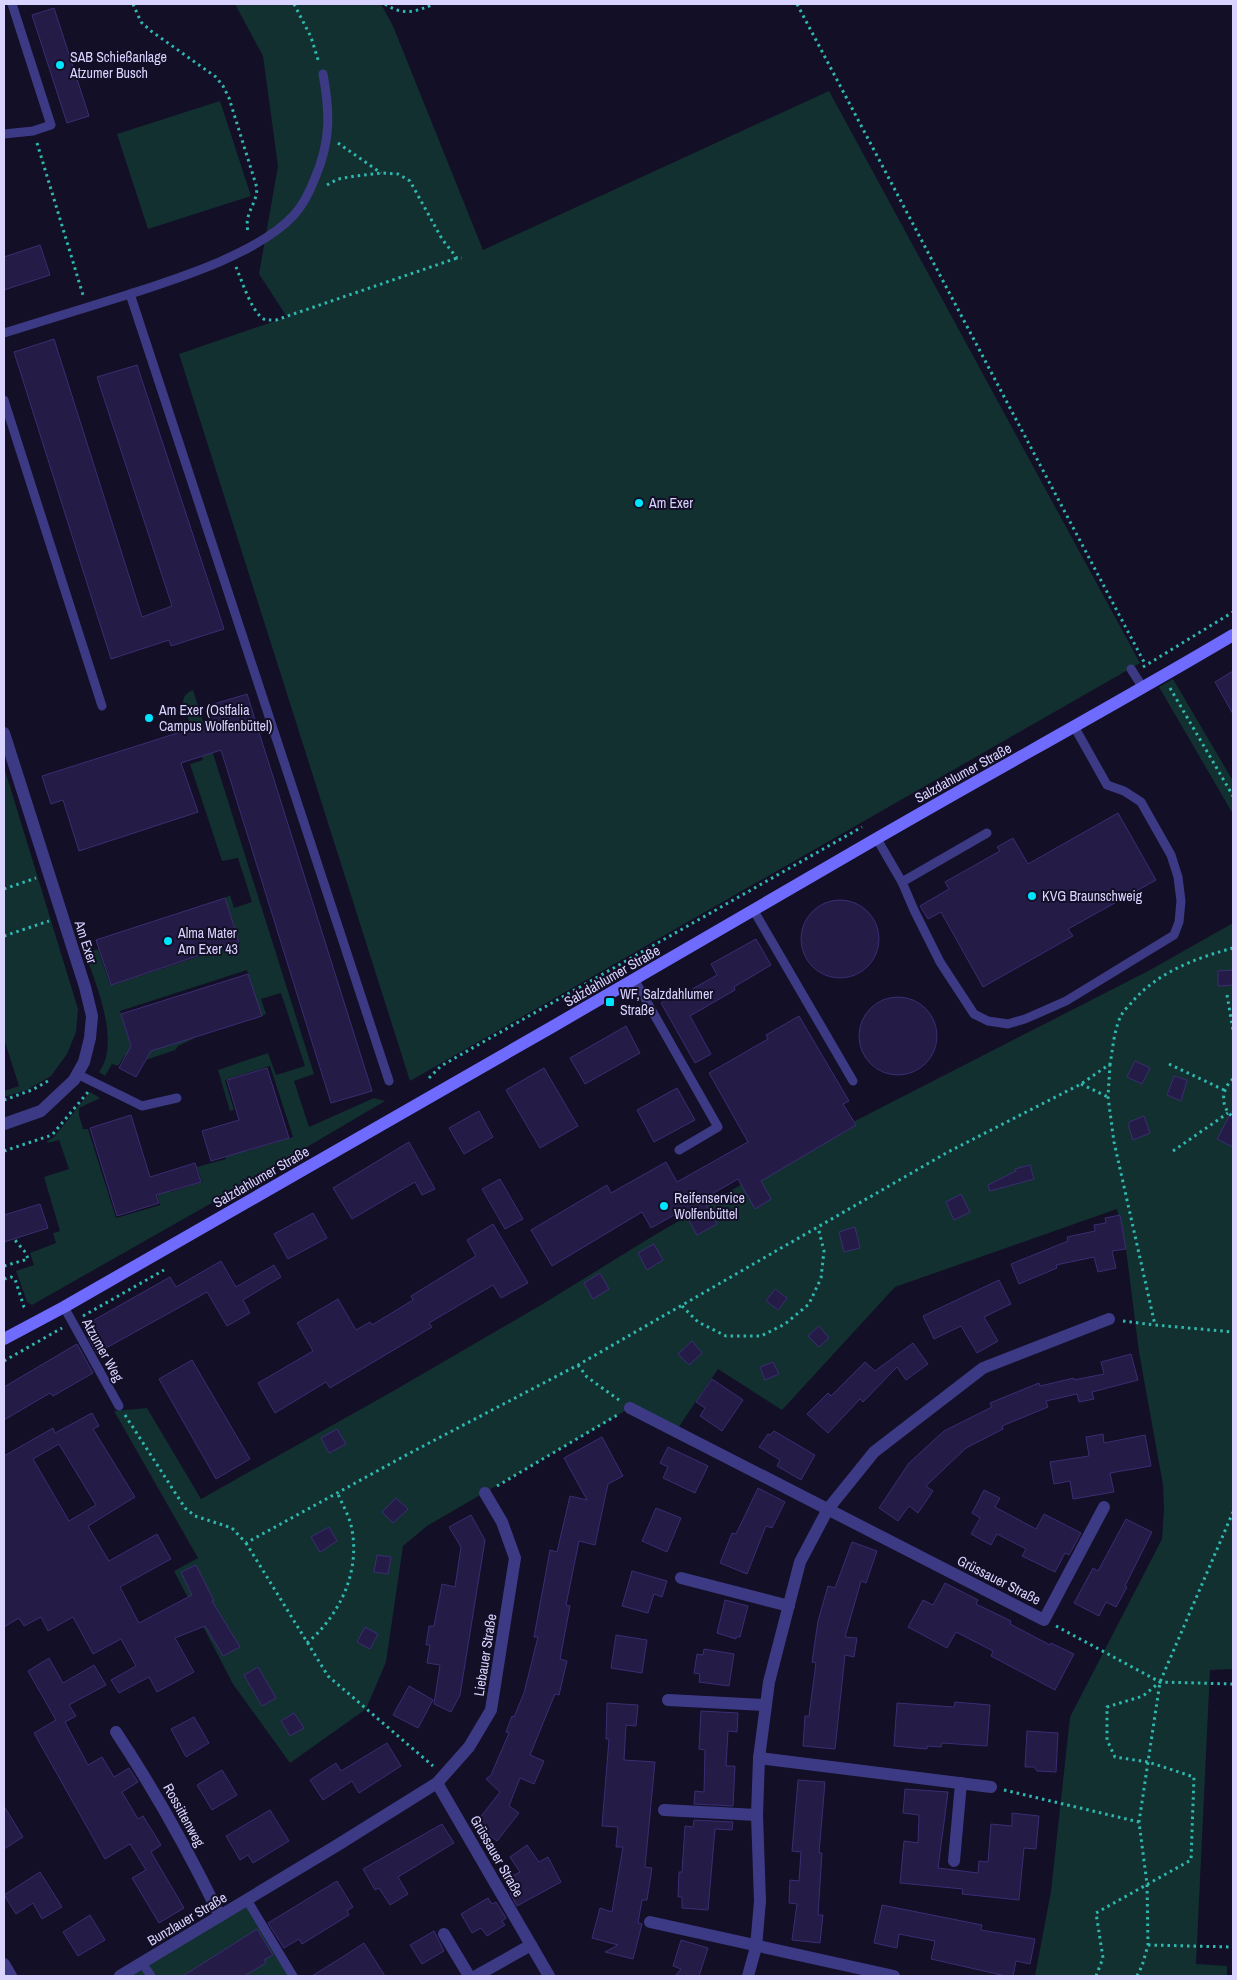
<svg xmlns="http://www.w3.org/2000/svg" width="1237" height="1980" font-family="'Archivo Narrow',sans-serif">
<rect width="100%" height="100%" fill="#130f26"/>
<g fill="#12302f">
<path d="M235,4H381L393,26L483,250L829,91L1140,663L410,1081L179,354L287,317L259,274L278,166L263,56Z"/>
<path d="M220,101L251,196L148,229L117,134Z"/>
<path d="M1173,679L1233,781V814L1159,687Z"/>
<path d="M193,690L314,1074L294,1081L309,1127L374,1098L385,1101L224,1196L32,1305L27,1302L16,1271L34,1265L30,1253L56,1243L53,1233L60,1231L44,1177L69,1169L59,1140L48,1143L47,1141L54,1137L90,1092L100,1098L79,1108V1115L83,1129H88L116,1218L160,1205L154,1181L165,1178L170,1192L202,1182L197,1167L226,1159L217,1127L231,1122L237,1123L247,1151L293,1137L270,1066L225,1080L234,1110L230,1111L218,1070L268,1053L276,1075L305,1066L281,993L261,999L266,1014L262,1016L247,970L120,1011L133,1053L192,1036L193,1039L178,1046L175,1050L143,1061L144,1064L125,1055L118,1066L112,1064L105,1076L99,1072C121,1042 96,985 85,953L98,949L110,985H112L240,943L225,898L230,895L234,908L252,902L238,858L222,861L190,764L203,760L183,704C183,696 186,693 193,690Z"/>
<path d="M4,767L78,1009L76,1032L67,1054L51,1076L27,1090L4,1097V1091L19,1086L4,1039Z"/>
<path d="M1233,923V1669L1210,1670L1196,1964L1227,1966V1976H1035L1051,1891L1070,1717L1162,1539L1164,1509L1163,1485L1139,1352L1126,1249L1117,1209L895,1287L782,1410L718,1369L676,1431L630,1408L427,1526L403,1546L386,1662L366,1709L290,1763L233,1684L174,1571L198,1558L114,1411L147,1408L201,1499L395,1390L541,1305L653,1236L814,1142L1150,970Z"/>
<path d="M247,1900L293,1976H120Z"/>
</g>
<g fill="#241b47" stroke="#3b2d73" fill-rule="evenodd">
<path d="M54,8L89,116L67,123L32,15Z"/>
<path d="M40,245L50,275L4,290V257Z"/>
<path d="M54,339L142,617L172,606L97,377L137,365L224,629L171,646L169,640L111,659L14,352Z"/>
<path d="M1233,671V714L1215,682Z"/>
<path d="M247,694L372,1091L331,1103L221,750L181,763L198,812L79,851L63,800L51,804L42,776L212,722L207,706Z"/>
<path d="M1118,813L1156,880L1068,929L1073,936L983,987L941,912L928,919L920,906L949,889L945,882L1000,851L997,847L1013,838L1028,864Z"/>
<path d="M225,898L239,942L111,985L96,940Z"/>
<circle cx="840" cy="939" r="39"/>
<path d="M756,939L771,965L734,987L735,990L690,1016L711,1054L695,1063L661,1003L680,992L682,995L717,975L711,964Z"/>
<path d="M1233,970V985L1218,986V971Z"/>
<path d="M248,974L262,1016L151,1051L136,1077L119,1068L131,1046L121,1014Z"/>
<circle cx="898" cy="1036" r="39"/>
<path d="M799,1016L849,1101L843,1104L856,1125L761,1181L771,1199L755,1209L738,1179L703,1199L717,1224L697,1235L683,1210L651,1228L642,1212L552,1266L531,1230L607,1185L611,1193L666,1162L677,1182L748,1142L709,1073L768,1039L766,1035Z"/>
<path d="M626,1026L640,1053L585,1084L570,1058Z"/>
<path d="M1135,1061L1150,1068L1142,1084L1127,1077Z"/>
<path d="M267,1068L289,1138L211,1161L202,1131L239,1120L227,1080Z"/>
<path d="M544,1068L578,1126L540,1148L506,1090Z"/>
<path d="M1174,1076L1187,1080L1181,1101L1167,1095Z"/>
<path d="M677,1088L695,1120L654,1142L637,1110Z"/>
<path d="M1233,1109V1147L1217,1139Z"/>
<path d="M479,1111L493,1137L464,1154L449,1128Z"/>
<path d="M131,1115L150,1177L195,1163L201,1182L156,1195L159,1203L117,1216L90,1128Z"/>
<path d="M1144,1116L1150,1133L1133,1140L1129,1128V1122Z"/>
<path d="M409,1142L435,1189L422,1195L415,1182L352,1219L333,1188Z"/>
<path d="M1030,1165L1034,1179L990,1191L988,1185L1016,1171L1015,1169Z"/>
<path d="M500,1179L523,1219L505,1229L482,1189Z"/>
<path d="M961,1194L970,1212L954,1220L946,1202Z"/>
<path d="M40,1204L48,1228L4,1242V1215Z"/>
<path d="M313,1213L327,1238L288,1259L274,1234Z"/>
<path d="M1120,1215L1126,1249L1112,1251L1116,1268L1098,1272L1094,1257L1056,1265L1057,1268L1019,1284L1011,1264L1068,1241L1067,1237L1095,1231L1094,1225L1106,1223L1105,1218Z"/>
<path d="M493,1224L528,1283L501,1298L493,1285L429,1323L432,1327L330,1388L326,1382L275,1413L258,1383L313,1351L297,1323L338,1299L356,1330L370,1322L372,1325L413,1300L411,1296L476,1256L467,1240Z"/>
<path d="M855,1227L860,1248L844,1252L839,1232Z"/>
<path d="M654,1244L663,1260L647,1270L638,1253Z"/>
<path d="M221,1261L236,1287L274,1265L281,1277L243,1300L250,1313L227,1326L207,1292L97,1353L88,1338L93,1335L87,1324L170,1277L176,1287Z"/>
<path d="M600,1273L609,1289L593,1299L584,1283Z"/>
<path d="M999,1280L1011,1304L984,1317L998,1341L977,1353L961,1326L934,1339L923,1316Z"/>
<path d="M775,1289L787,1298L778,1310L766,1301Z"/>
<path d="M819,1326L829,1338L819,1347L808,1336Z"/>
<path d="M692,1341L702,1353L689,1365L678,1354Z"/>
<path d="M913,1343L928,1364L906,1380L897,1367L863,1402L860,1399L828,1433L807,1414L828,1393L831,1396L865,1362L875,1371Z"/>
<path d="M77,1344L93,1373L53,1396L50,1393L4,1420V1387Z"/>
<path d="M1131,1354L1138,1380L1092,1392L1094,1399L1079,1402L1077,1394L1046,1401L1048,1407L1002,1426L1003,1429L966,1448L926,1486L933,1491L918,1513L909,1506L898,1521L879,1508L909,1463L944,1431L992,1407L990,1403L1039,1383L1040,1386L1074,1378V1380L1104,1374L1101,1362Z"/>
<path d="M192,1360L250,1459L216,1479L159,1379Z"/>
<path d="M773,1362L779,1374L765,1380L760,1367Z"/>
<path d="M712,1379L743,1400L722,1431L700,1416L705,1408L696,1402Z"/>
<path d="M92,1413L99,1426L93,1429L135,1497L88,1526L109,1561L157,1534L171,1559L120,1587L139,1623L192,1595L181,1572L196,1565L214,1601H212L240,1647L223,1656L205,1626L175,1638L194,1672L157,1692L149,1677L119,1693L111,1680L136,1666L121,1639L93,1654L73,1617L48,1631L41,1617L24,1626L19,1618L4,1627V1456L53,1428L55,1433ZM59,1444L96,1505L69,1521L33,1459Z"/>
<path d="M337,1429L346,1444L329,1453L321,1438Z"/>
<path d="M774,1431L815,1455L801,1480L777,1466L780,1460L759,1447L768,1434L770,1435Z"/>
<path d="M1103,1434L1104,1443L1145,1435L1151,1466L1110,1473L1114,1492L1073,1499L1070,1481L1054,1484L1050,1462L1089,1456L1086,1437Z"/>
<path d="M602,1437L623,1476L608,1484L595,1545L579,1541L566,1605L570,1606L560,1659L567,1661L559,1695L555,1694L530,1755L544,1761L534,1784L520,1778L509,1806L519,1813L497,1841L475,1824L500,1792L486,1779L491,1775L509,1733L506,1732L512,1716L514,1717L524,1693L538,1637H534L550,1550L557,1552L570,1496L587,1500L564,1458Z"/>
<path d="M668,1447L708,1466L695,1493L663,1478L668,1467L660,1463Z"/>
<path d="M758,1488L785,1502L772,1528L766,1526L747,1574L720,1563L732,1533L736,1534Z"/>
<path d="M984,1490L1000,1498L995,1507L1036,1529L1044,1514L1081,1533L1069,1555L1065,1553L1055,1572L1022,1556L1026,1549L997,1534L991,1545L971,1534L980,1518L972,1513Z"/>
<path d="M396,1498L408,1509L393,1523L382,1512Z"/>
<path d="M656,1508L681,1518L667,1552L642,1541Z"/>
<path d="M471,1515L485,1540L460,1695L451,1712L434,1704L440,1665L427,1663L430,1645H426L429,1626H434L442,1584L455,1587L461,1547L449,1527Z"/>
<path d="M1126,1519L1152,1532L1125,1586L1127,1587L1116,1607L1106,1602L1099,1616L1074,1603L1093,1568L1098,1571Z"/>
<path d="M329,1527L337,1541L320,1552L311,1537Z"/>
<path d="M852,1542L877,1551L866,1583L861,1581L845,1637L857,1638L854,1657L845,1655L835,1749L803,1746L805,1716H809L816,1663L812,1662L818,1621L828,1586L835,1588Z"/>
<path d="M377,1555L391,1557L388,1574L374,1572Z"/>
<path d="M632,1571L667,1581L662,1597L654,1594L648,1613L622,1606Z"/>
<path d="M945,1583L978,1600L976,1604L1011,1621L1010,1624L1050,1645L1051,1643L1074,1654L1055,1690L991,1656L993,1651L956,1632L947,1648L908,1627L923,1600L933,1605Z"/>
<path d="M725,1600L748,1606L740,1637H736V1639L717,1633Z"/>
<path d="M365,1627L378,1634L370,1649L357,1642Z"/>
<path d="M616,1635L647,1640L642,1673L611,1668Z"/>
<path d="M704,1649L734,1654L729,1686L699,1682L700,1674L694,1673L697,1654L703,1655Z"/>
<path d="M49,1658L63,1683L94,1665L106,1685L69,1705L76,1716L65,1722L88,1765L102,1757L114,1777L129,1768L138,1782L122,1792L138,1819L143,1816L161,1845L151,1852L184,1908L159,1923L132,1878L146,1870L130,1844L105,1859L34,1733L56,1720L28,1671Z"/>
<path d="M258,1667L276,1698L262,1706L244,1675Z"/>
<path d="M409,1686L433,1700L418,1728L393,1715Z"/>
<path d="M955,1702L990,1705L987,1746L942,1743L941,1747L927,1746V1749L894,1746L897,1703L954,1707Z"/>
<path d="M607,1703L638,1705L636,1726L626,1725L624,1760L655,1762L645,1867L652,1868L647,1900H642L638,1923L642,1924L633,1959L605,1952L618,1945L592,1938L600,1908L612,1912L623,1847H616L618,1827L602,1826L609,1739H606Z"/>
<path d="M701,1711L738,1713L737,1732L728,1731L726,1766H735L733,1806L694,1804L695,1791L704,1792L705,1750L699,1749Z"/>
<path d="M294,1713L304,1728L290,1736L281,1721Z"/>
<path d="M194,1717L209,1743L186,1757L171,1729Z"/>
<path d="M1027,1731L1058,1733L1056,1772L1037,1771L1034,1767H1025Z"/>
<path d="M387,1743L401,1766L359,1793L352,1781L323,1800L310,1780L336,1763L341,1771Z"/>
<path d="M222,1770L237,1795L212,1810L197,1785Z"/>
<path d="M798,1780L825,1782L819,1853H822L818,1915H823L820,1943L792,1940L797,1904L789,1903L790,1880L799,1881L801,1852L792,1851Z"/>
<path d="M905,1789L948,1792L938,1868L978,1873L979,1861L988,1862L991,1824L1012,1826V1813L1039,1816L1036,1849L1024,1848L1019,1900L962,1894L963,1889L900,1883L904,1841L918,1843L919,1815L903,1813Z"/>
<path d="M4,1806L23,1837L4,1849Z"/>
<path d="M270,1810L289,1841L253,1863L248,1855L240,1860L226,1836Z"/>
<path d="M694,1820L733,1822L732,1830L715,1829L708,1910L682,1908V1897H678L679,1872H682L685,1826L693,1827Z"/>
<path d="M442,1824L454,1843L398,1877L408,1894L390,1905L379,1888L375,1890L363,1869Z"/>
<path d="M527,1845L539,1862L548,1857L561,1882L517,1906L510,1893L519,1889L512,1876L520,1872L510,1857Z"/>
<path d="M40,1872L62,1907L42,1919L33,1903L16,1914L4,1895Z"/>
<path d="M337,1881L353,1907L347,1911L349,1915L302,1944L299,1939L284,1948L268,1923Z"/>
<path d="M488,1898L492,1904L496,1902L506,1918L502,1921L505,1925L487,1936L481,1928L472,1933L461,1914Z"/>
<path d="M882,1905L982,1925L981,1930L1035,1939L1030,1964L1016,1961L1013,1976H1006L931,1959L935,1941L899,1934L897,1948L874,1943Z"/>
<path d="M90,1915L105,1940L78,1956L63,1932Z"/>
<path d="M257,1929L273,1955L264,1960L266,1963L244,1976H183Z"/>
<path d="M434,1931L444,1951L422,1964L410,1945Z"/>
<path d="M681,1940L708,1948L699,1976H675L681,1969L673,1966Z"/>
<path d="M364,1943L385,1976H312L344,1956Z"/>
</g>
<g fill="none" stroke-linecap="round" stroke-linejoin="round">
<g stroke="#2fb8b0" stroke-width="3" stroke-dasharray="2.5 4" stroke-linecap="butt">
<path d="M133,4L141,22L151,31L216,77L223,86L229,98L257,188C256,207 244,212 248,232"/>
<path d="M294,4L311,37L319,63"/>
<path d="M385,4C403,16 415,12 434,4"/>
<path d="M797,4L1144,662"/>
<path d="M37,143L83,295"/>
<path d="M338,143L381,173"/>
<path d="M327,185L338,179L355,176L382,173L398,174L410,181L442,239L457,258H462"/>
<path d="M236,267C242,281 250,307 261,317C265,321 270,320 276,320L457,258"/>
<path d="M1143,667L1233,612"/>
<path d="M1170,688L1233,796"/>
<path d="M4,889L36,878"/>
<path d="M4,936L49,921"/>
<path d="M1227,995L1233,1030"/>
<path d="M1110,1064L1108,1097L1114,1142L1155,1325L1233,1332"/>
<path d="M1169,1064L1224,1090"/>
<path d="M429,1078L441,1066L469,1050L862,827"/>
<path d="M1233,1079C1221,1089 1220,1107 1233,1117"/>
<path d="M1081,1084L1108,1097"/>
<path d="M4,1100L32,1090L48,1081"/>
<path d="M4,1151L52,1135L88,1092"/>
<path d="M1173,1151L1228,1113"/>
<path d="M4,1266L28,1259L26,1253L14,1239"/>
<path d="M4,1279L11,1277L15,1279L24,1307L27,1310"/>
<path d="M682,1306L698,1322L726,1336H761L785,1324L809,1304L821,1278L824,1251L818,1227"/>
<path d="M83,1316L164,1270"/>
<path d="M1123,1321L1155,1325"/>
<path d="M4,1361L62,1328"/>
<path d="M578,1365L587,1377L619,1400"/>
<path d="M125,1415L185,1508L195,1516L232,1528L246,1543L410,1453L578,1365L948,1152L1081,1084L1110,1064C1113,1048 1114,1028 1122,1014C1124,1010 1129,1006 1132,1002C1158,972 1196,958 1233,948"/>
<path d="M497,1486L619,1414"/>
<path d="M246,1543L328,1676L433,1766"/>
<path d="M1056,1626L1160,1682L1233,1684"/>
<path d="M307,1643C339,1616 360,1573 352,1530C350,1517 343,1506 338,1494"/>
<path d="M1004,1790L1139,1822"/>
<path d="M1148,1945L1233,1947"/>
<path d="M1096,1976L1103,1958L1096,1913L1191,1860L1194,1777L1148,1762L1115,1757L1107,1740V1707L1143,1696L1160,1682"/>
<path d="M1137,1976L1142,1966L1148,1945L1147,1884L1139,1822L1160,1682L1233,1512"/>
</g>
<g stroke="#3d3a85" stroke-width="9">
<path d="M4,134L33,131L51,125L12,4"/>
<path d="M130,294C179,278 259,253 294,215C304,204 310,191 315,178C331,141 330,112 323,74"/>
<path d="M4,333L130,294L389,1081"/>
<path d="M4,400L102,706"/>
<path d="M1131,669L1143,688"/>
<path d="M877,839L902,882L987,833"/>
<path d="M902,882L914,910L940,962L974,1014L988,1021L1008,1024L1025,1019L1066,1001L1174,935L1179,922L1181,901L1178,877L1171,855L1141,802L1124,791L1107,785L1075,728"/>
<path d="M754,911L853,1081"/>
<path d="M634,979L718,1127L679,1150"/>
<path d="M77,1074L142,1106L177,1098"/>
<path d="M64,1307L119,1406"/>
<path d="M247,1900L293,1976"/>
<path d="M142,1963L151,1976"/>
</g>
<g stroke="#3d3a85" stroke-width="12">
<path d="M4,733L85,987L92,1016L90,1038L84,1062L74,1080L41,1111L4,1124"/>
<path d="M630,1408L1044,1620L1104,1507"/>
<path d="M681,1578L789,1606"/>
<path d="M668,1700L766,1705"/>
<path d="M116,1732C155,1791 189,1852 220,1916"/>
<path d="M759,1758L991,1787"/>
<path d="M437,1783L549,1976"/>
<path d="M664,1810L757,1815"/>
<path d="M954,1861L961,1783"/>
<path d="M650,1922L894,1976"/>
<path d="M444,1934L469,1976"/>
<path d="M4,1964L11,1976"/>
<path d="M120,1976L336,1846L437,1783L469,1747L491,1710L515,1558L502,1522L485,1493"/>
<path d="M476,1976L531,1945"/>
<path d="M748,1976L756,1947L760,1901L757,1815L759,1758L769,1682L800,1562L828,1509L874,1452L983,1368L1109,1319"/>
</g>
<path stroke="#6f6bff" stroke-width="12" d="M4,1339L64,1307C334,1153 605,997 874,840C993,771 1115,705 1233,635"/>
</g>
<g fill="#00e5ff" stroke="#130f26" stroke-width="2">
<circle cx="60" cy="65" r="5"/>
<circle cx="639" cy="503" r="5"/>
<circle cx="149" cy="718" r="5"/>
<circle cx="1032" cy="896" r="5"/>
<circle cx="168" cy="941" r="5"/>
<rect x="605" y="997" width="10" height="10" rx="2.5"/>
<circle cx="664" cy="1206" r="5"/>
</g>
<g text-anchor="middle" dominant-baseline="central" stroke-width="4" stroke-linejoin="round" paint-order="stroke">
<g font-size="14" fill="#d9d4ff" stroke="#130f26" text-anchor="start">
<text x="70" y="57">SAB Schießanlage<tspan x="70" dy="16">Atzumer Busch</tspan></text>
<text x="649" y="503">Am Exer</text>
<text x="159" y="710">Am Exer (Ostfalia<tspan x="159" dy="16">Campus Wolfenbüttel)</tspan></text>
<text x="1042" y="896">KVG Braunschweig</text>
<text x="178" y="933">Alma Mater<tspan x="178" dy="16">Am Exer 43</tspan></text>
<text x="620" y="994">WF, Salzdahlumer<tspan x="620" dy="16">Straße</tspan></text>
<text x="674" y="1198">Reifenservice<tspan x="674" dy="16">Wolfenbüttel</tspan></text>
</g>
<g font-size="14" fill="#d9d4ff" stroke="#130f26">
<text transform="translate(963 773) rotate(-29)">Salzdahlumer Straße</text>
<text transform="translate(86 942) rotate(72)">Am Exer</text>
<text transform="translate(612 976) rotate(-30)">Salzdahlumer Straße</text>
<text transform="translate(261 1177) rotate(-30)">Salzdahlumer Straße</text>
<text transform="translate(103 1350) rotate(61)">Atzumer Weg</text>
<text transform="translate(999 1580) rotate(27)">Grüssauer Straße</text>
<text transform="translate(485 1655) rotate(-81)">Liebauer Straße</text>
<text transform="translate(184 1815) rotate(61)">Rossittenweg</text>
<text transform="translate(497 1856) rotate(60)">Grüssauer Straße</text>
<text transform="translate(187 1919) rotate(-31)">Bunzlauer Straße</text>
</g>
</g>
<rect width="1237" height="1980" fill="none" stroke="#d9d4ff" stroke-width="10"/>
</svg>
